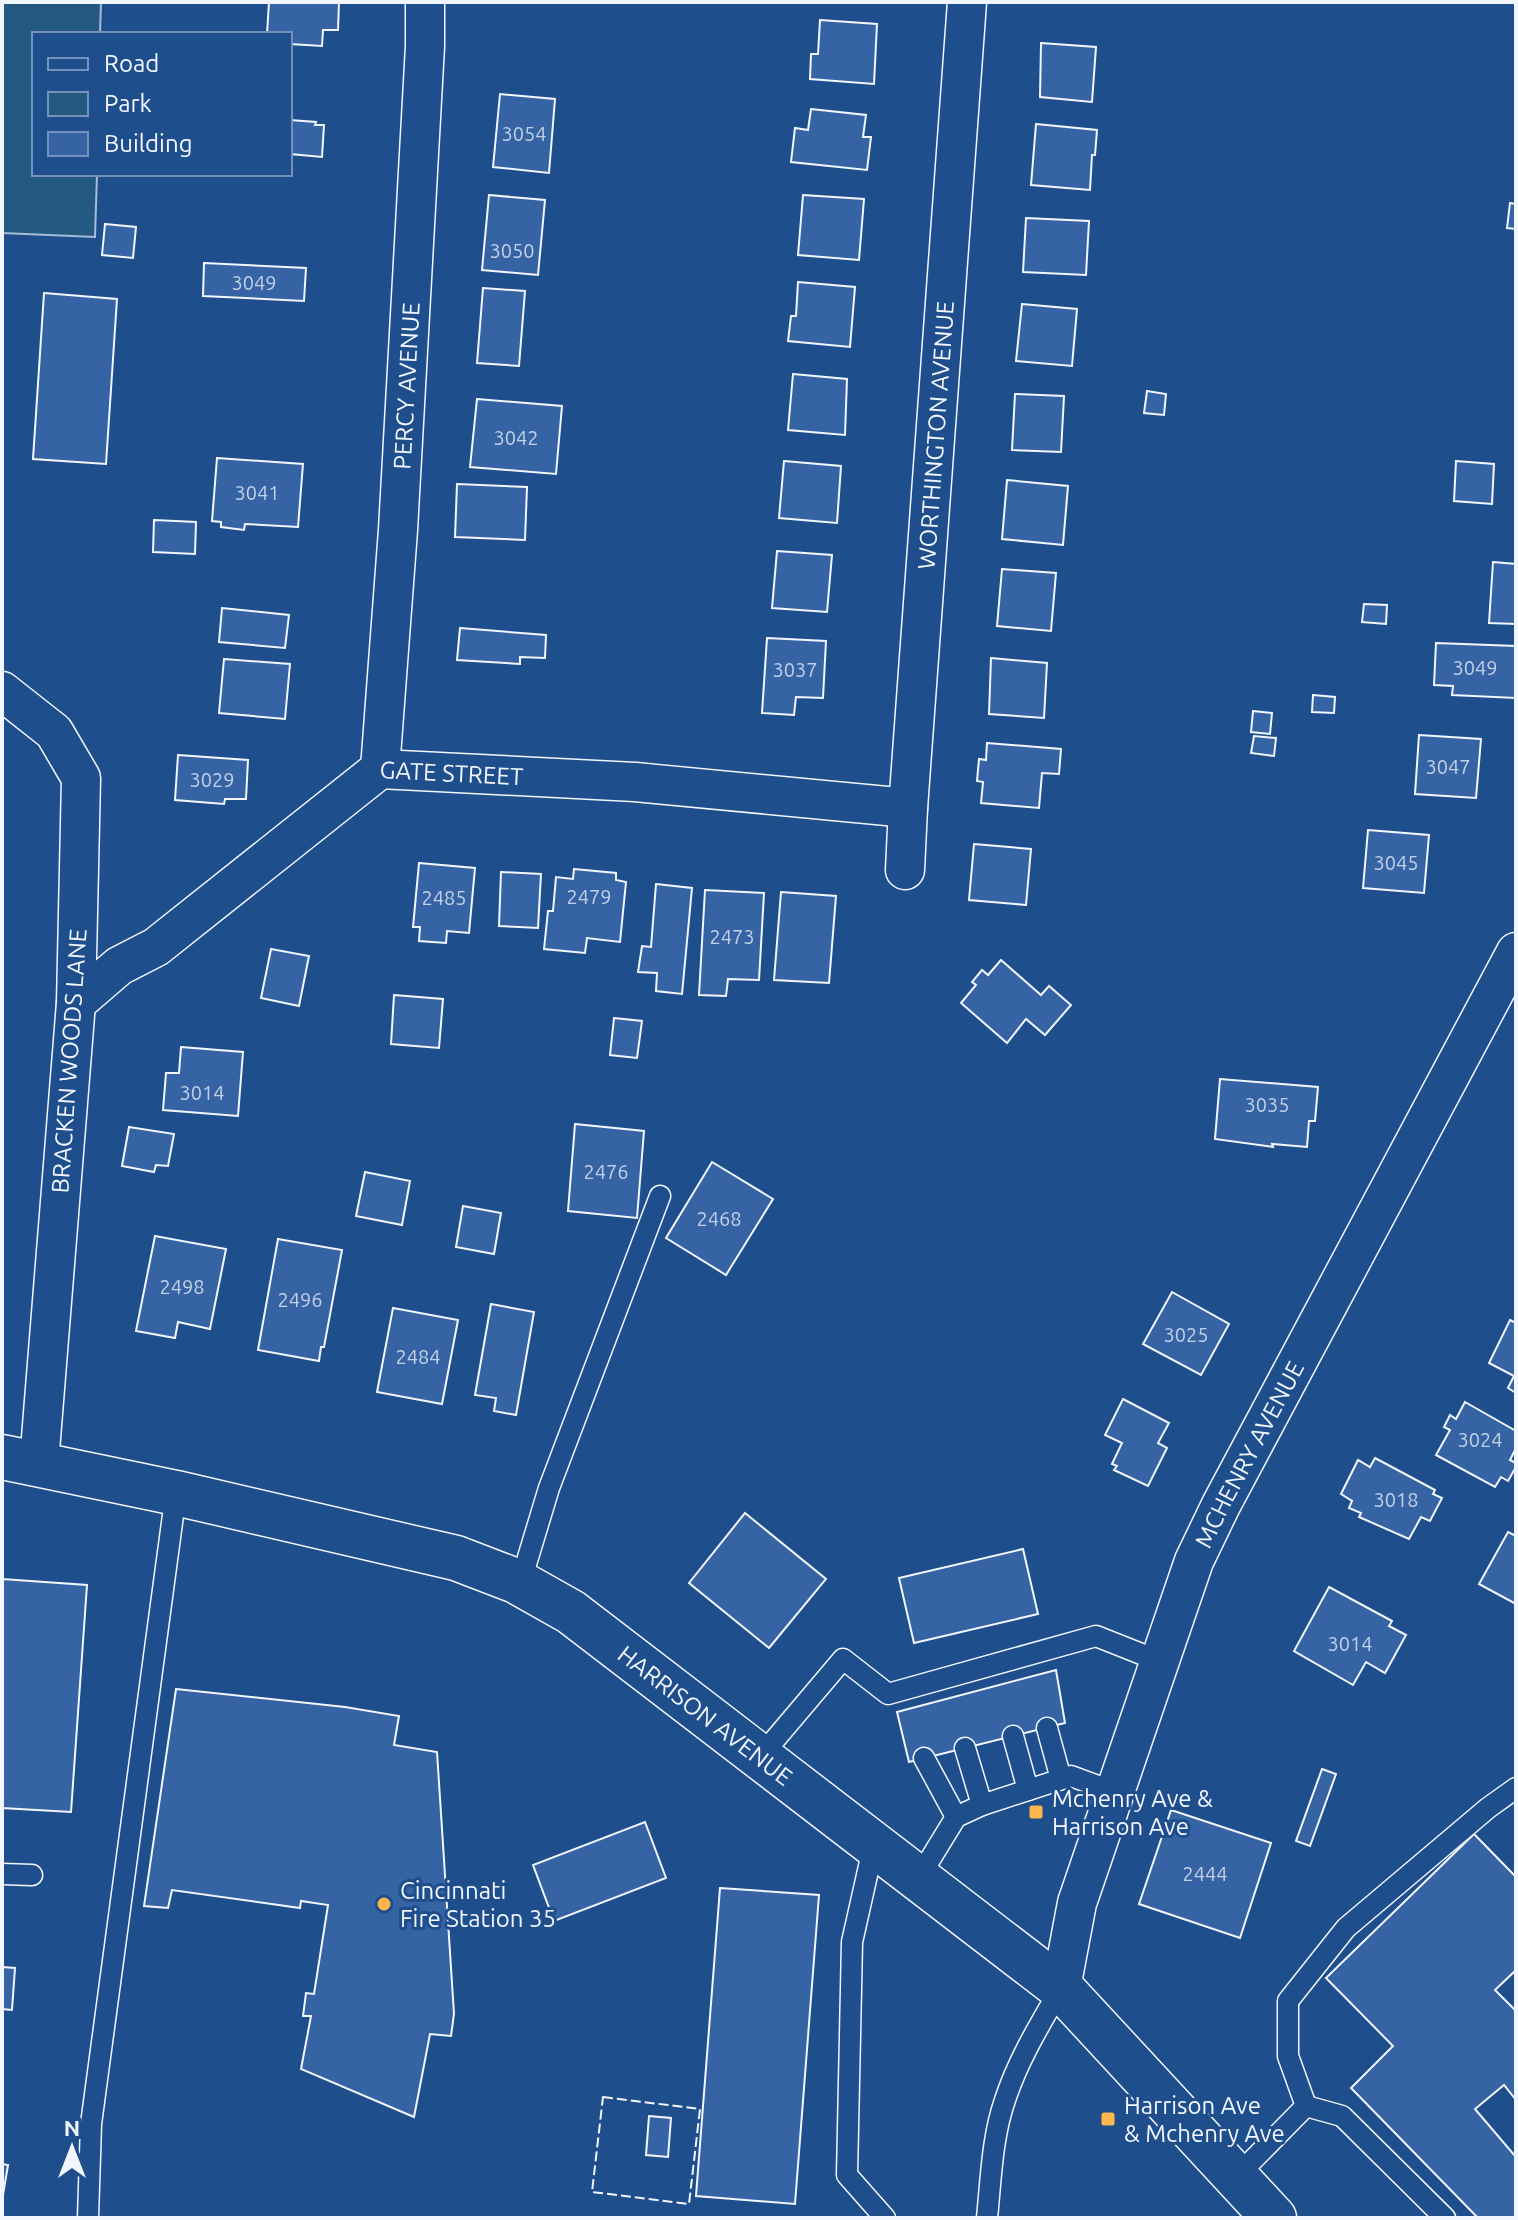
<svg xmlns="http://www.w3.org/2000/svg" width="1518" height="2220" font-family="Ubuntu,sans-serif">
<rect width="100%" height="100%" fill="#1f4e8c"/>
<path fill="#245a82" stroke="#a8bbd7" stroke-width="2" d="M2,2H101L100,34H34V174H97L95,237L2,233Z"/>
<g fill="#3563a3" stroke="#f2f6ff" stroke-width="2">
<path d="M269,2H339L338,30H323L322,46L290,44V34H267Z"/>
<path d="M820,20L877,24L874,84L810,79L811,54H818Z"/>
<path d="M1041,43L1096,47L1092,102L1040,97Z"/>
<path d="M500,94L555,99L549,173L493,167Z"/>
<path d="M811,109L866,115L863,137H871L867,170L791,162L795,128L808,130Z"/>
<path d="M290,120L316,122L315,125H324L322,157L290,154Z"/>
<path d="M1036,124L1097,130L1095,155H1092L1090,190L1031,185Z"/>
<path d="M489,195L545,200L538,275L482,270Z"/>
<path d="M803,195L864,199L859,260L798,255Z"/>
<path d="M1510,203L1516,204V229L1507,228Z"/>
<path d="M1026,218L1089,221L1086,275L1023,272Z"/>
<path d="M105,224L136,227L133,258L102,255Z"/>
<path d="M204,263L306,268L304,301L203,296Z"/>
<path d="M798,282L855,287L850,347L788,341L791,316H796Z"/>
<path d="M483,288L525,291L519,366L477,363Z"/>
<path d="M44,293L117,299L106,464L33,459Z"/>
<path d="M1022,304L1077,309L1072,366L1016,361Z"/>
<path d="M793,374L847,379L845,435L788,430Z"/>
<path d="M1147,391L1166,394L1164,415L1144,413Z"/>
<path d="M1015,394L1064,396L1061,452L1012,450Z"/>
<path d="M477,399L562,406L556,474L470,467Z"/>
<path d="M217,458L303,464L298,527L245,524L244,530L221,527V522L212,521Z"/>
<path d="M784,461L841,466L837,523L779,518Z"/>
<path d="M1456,461L1494,464L1492,504L1454,501Z"/>
<path d="M1007,480L1068,486L1063,545L1002,539Z"/>
<path d="M457,484L527,487L525,540L455,537Z"/>
<path d="M154,520L196,522L195,554L153,552Z"/>
<path d="M777,551L832,555L827,612L772,608Z"/>
<path d="M1493,562L1516,564V624L1489,623Z"/>
<path d="M1002,569L1056,573L1051,631L997,626Z"/>
<path d="M1364,604L1387,605L1386,624L1362,622Z"/>
<path d="M222,608L289,615L285,648L219,642Z"/>
<path d="M460,628L546,635L545,658L520,657V664L457,660Z"/>
<path d="M767,638L826,641L823,698L796,697L794,715L762,713Z"/>
<path d="M1436,643L1516,646V698L1452,695L1453,686L1434,685Z"/>
<path d="M991,658L1047,663L1044,718L989,714Z"/>
<path d="M224,659L290,664L285,719L219,713Z"/>
<path d="M1313,695L1335,697L1334,713L1312,712Z"/>
<path d="M1253,711L1272,713L1270,734L1251,732Z"/>
<path d="M1419,735L1481,739L1476,798L1415,794Z"/>
<path d="M1254,736L1276,738L1274,756L1251,753Z"/>
<path d="M987,743L1061,749L1059,774L1042,773L1039,808L981,803L983,782L977,781L979,759L986,760Z"/>
<path d="M178,755L248,760L246,799H225L224,804L175,800Z"/>
<path d="M1368,830L1429,835L1424,893L1363,888Z"/>
<path d="M974,844L1031,849L1026,905L969,900Z"/>
<path d="M419,863L475,868L469,933L447,931L446,943L419,941L420,927H413Z"/>
<path d="M574,869L616,873V880L626,882L620,942L587,938L585,953L544,949L548,911H553L556,877L573,879Z"/>
<path d="M501,872L541,874L538,928L499,926Z"/>
<path d="M656,884L692,888L682,994L656,991L657,973L638,972L642,946L651,947Z"/>
<path d="M705,890L764,893L759,980L728,979L726,996L699,995Z"/>
<path d="M781,892L836,896L829,983L774,980Z"/>
<path d="M271,949L309,956L299,1006L261,998Z"/>
<path d="M1001,960L1041,995L1049,986L1071,1005L1045,1035L1026,1019L1007,1043L961,1003L976,985L972,982L982,970L988,975Z"/>
<path d="M394,995L443,999L439,1048L391,1044Z"/>
<path d="M614,1018L642,1021L637,1058L610,1055Z"/>
<path d="M181,1047L243,1052L238,1116L163,1110L166,1073H179Z"/>
<path d="M1220,1079L1318,1087L1315,1121H1309L1307,1147L1272,1144L1273,1147L1215,1139Z"/>
<path d="M575,1124L644,1131L637,1218L568,1211Z"/>
<path d="M129,1127L174,1134L168,1166L156,1165L154,1172L122,1166Z"/>
<path d="M712,1162L773,1199L726,1275L666,1238Z"/>
<path d="M365,1172L410,1181L402,1225L356,1216Z"/>
<path d="M463,1206L501,1213L494,1254L456,1247Z"/>
<path d="M155,1236L226,1249L210,1329L178,1322L175,1338L136,1331Z"/>
<path d="M278,1239L342,1250L324,1347H321L319,1361L258,1350Z"/>
<path d="M1172,1292L1229,1324L1201,1375L1143,1344Z"/>
<path d="M491,1304L534,1312L516,1415L494,1411L496,1398L475,1395Z"/>
<path d="M393,1308L458,1320L442,1404L377,1392Z"/>
<path d="M1510,1320L1516,1323V1393L1508,1388L1514,1376L1489,1363Z"/>
<path d="M1123,1399L1169,1423L1158,1443L1167,1448L1148,1486L1114,1470L1117,1466L1112,1464L1122,1443L1105,1435Z"/>
<path d="M1465,1402L1516,1431V1448L1510,1460L1516,1463V1467L1508,1481L1501,1477L1495,1487L1436,1455L1450,1430L1444,1427L1450,1415L1456,1419Z"/>
<path d="M1375,1458L1435,1490L1433,1494L1442,1498L1430,1521L1421,1517L1409,1539L1359,1517L1361,1513L1349,1508L1352,1501L1341,1494L1358,1460L1370,1467Z"/>
<path d="M745,1513L826,1579L769,1648L689,1583Z"/>
<path d="M1508,1532L1516,1536V1604L1479,1584Z"/>
<path d="M1023,1549L1038,1614L914,1643L899,1578Z"/>
<path d="M2,1579L87,1585L71,1812L2,1808Z"/>
<path d="M1329,1587L1392,1621L1389,1626L1406,1635L1385,1673L1366,1662L1353,1685L1294,1651Z"/>
<path d="M1056,1670L1065,1723L909,1762L897,1712Z"/>
<path d="M176,1689L345,1707L399,1716L394,1745L437,1752L454,2014L451,2036L430,2034L414,2117L301,2069L311,2016H303L306,1993L314,1994L328,1905L301,1901L300,1908L172,1890L168,1908L144,1906Z"/>
<path d="M1322,1769L1336,1774L1310,1846L1296,1841Z"/>
<path d="M1171,1810L1271,1843L1240,1938L1139,1904Z"/>
<path d="M645,1822L666,1878L554,1921L533,1865Z"/>
<path d="M1474,1834L1516,1877V1970L1495,1990L1516,2011V2100L1504,2085L1475,2109L1516,2157V2218H1478L1351,2088L1393,2046L1326,1978Z"/>
<path d="M720,1888L819,1895L795,2204L696,2196Z"/>
<path d="M2,1967L15,1968L12,2010L2,2009Z"/>
<path d="M649,2116L671,2118L668,2157L646,2155Z"/>
<path d="M2,2164L8,2165L3,2195H2Z"/>
</g>
<g fill="none" stroke-linecap="round" stroke-linejoin="round">
<g stroke="#f2f6ff" stroke-width="23">
<g id="service">
<path d="M520,1584L549,1488L660,1196"/>
<path d="M1047,1728L1061,1779"/>
<path d="M1013,1736L1028,1790"/>
<path d="M965,1748L982,1805"/>
<path d="M760,1757L843,1659L888,1694L1096,1636L1159,1661"/>
<path d="M924,1758L956,1817"/>
<path d="M874,1844L852,1942L847,2175L885,2218"/>
<path d="M2,1874L32,1875"/>
<path d="M918,1879L956,1817L982,1805L1071,1776L1114,1792"/>
<path d="M1306,2106L1342,2116L1445,2218"/>
<path d="M1236,2177L1306,2106L1288,2056V2001L1346,1928L1488,1808L1516,1788"/>
<path d="M88,2218L91,2124L176,1493"/>
<path d="M987,2218C991,2179 992,2137 1005,2100C1018,2060 1040,2024 1061,1988"/>
</g>
</g>
<g stroke="#f2f6ff" stroke-width="41">
<g id="minor">
<path d="M2,691L54,732L81,778L76,1003L39,1463"/>
<path id="s1" d="M380,769L398,530L425,46V2"/>
<path id="s2" d="M905,870L908,808L967,2"/>
<path id="s3" d="M76,1003L119,966L156,947L380,769L635,782L908,808"/>
<path id="s4" d="M1061,1988L1077,1903L1194,1561L1221,1505L1516,952"/>
</g>
</g>
<g stroke="#f2f6ff" stroke-width="47">
<g id="secondary">
<path id="s5" d="M2,1457L176,1493L456,1558L516,1581L571,1612L1061,1988L1274,2218"/>
</g>
</g>
<use href="#service" stroke="#1f4e8c" stroke-width="20"/>
<use href="#minor" stroke="#1f4e8c" stroke-width="38"/>
<use href="#secondary" stroke="#1f4e8c" stroke-width="44"/>
<path stroke="#f2f6ff" stroke-width="2" stroke-dasharray="10 4" stroke-linecap="butt" d="M603,2097L700,2109L689,2204L592,2192Z"/>
</g>
<g fill="#ffb74d" stroke="#1f4e8c" stroke-width="3">
<rect x="1028" y="1804" width="16" height="16" rx="4"/>
<circle cx="384" cy="1904" r="8"/>
<rect x="1100" y="2111" width="16" height="16" rx="4"/>
</g>
<g text-anchor="middle" dominant-baseline="central" stroke-width="6" stroke-linejoin="round" paint-order="stroke">
<g font-size="20" fill="#c3d1e8">
<text x="524" y="133">3054</text>
<text x="512" y="250">3050</text>
<text x="254" y="282">3049</text>
<text x="516" y="437">3042</text>
<text x="257" y="492">3041</text>
<text x="1475" y="667">3049</text>
<text x="795" y="669">3037</text>
<text x="1448" y="766">3047</text>
<text x="212" y="779">3029</text>
<text x="1396" y="862">3045</text>
<text x="589" y="896">2479</text>
<text x="444" y="897">2485</text>
<text x="732" y="936">2473</text>
<text x="202" y="1092">3014</text>
<text x="1267" y="1104">3035</text>
<text x="606" y="1171">2476</text>
<text x="719" y="1218">2468</text>
<text x="182" y="1286">2498</text>
<text x="300" y="1299">2496</text>
<text x="1186" y="1334">3025</text>
<text x="418" y="1356">2484</text>
<text x="1480" y="1439">3024</text>
<text x="1396" y="1499">3018</text>
<text x="1350" y="1643">3014</text>
<text x="1205" y="1873">2444</text>
</g>
<g font-size="24" fill="#f2f6ff" stroke="#1f4e8c">
<text stroke="none"><textPath href="#s1" startOffset="384">PERCY AVENUE</textPath></text>
<text stroke="none"><textPath href="#s2" startOffset="436">WORTHINGTON AVENUE</textPath></text>
<text stroke="none"><textPath href="#s3" startOffset="456">GATE STREET</textPath></text>
<text transform="translate(69 1061) rotate(-86)">BRACKEN WOODS LANE</text>
<text stroke="none"><textPath href="#s4" startOffset="568">MCHENRY AVENUE</textPath></text>
<text stroke="none"><textPath href="#s5" startOffset="762">HARRISON AVENUE</textPath></text>
</g>
<g font-size="24" fill="#f2f6ff" stroke="#1f4e8c" text-anchor="start">
<text x="1052" y="1798">Mchenry Ave &amp;<tspan x="1052" dy="28">Harrison Ave</tspan></text>
<text x="400" y="1890">Cincinnati<tspan x="400" dy="28">Fire Station 35</tspan></text>
<text x="1124" y="2105">Harrison Ave<tspan x="1124" dy="28">&amp; Mchenry Ave</tspan></text>
</g>
</g>
<rect width="1518" height="2220" fill="none" stroke="#f2f6ff" stroke-width="8"/>
<rect x="32" y="32" width="260" height="144" fill="#1f4e8c" stroke="#7391ba" stroke-width="2"/>
<rect x="48" y="58" width="40" height="12" fill="#1f4e8c" stroke="#7391ba" stroke-width="2"/>
<text x="104" y="72" font-size="24" fill="#f2f6ff">Road</text>
<rect x="48" y="92" width="40" height="24" fill="#245a82" stroke="#7391ba" stroke-width="2"/>
<text x="104" y="112" font-size="24" fill="#f2f6ff">Park</text>
<rect x="48" y="132" width="40" height="24" fill="#3563a3" stroke="#7391ba" stroke-width="2"/>
<text x="104" y="152" font-size="24" fill="#f2f6ff">Building</text>
<g transform="translate(72 2148)" stroke="#1f4e8c" stroke-width="6" paint-order="stroke">
<path d="M0-6L14 30L0 20L-14 30Z" fill="#f2f6ff"/>
<text y="-12" font-size="22" font-weight="bold" text-anchor="middle" fill="#f2f6ff">N</text>
</g>
</svg>
